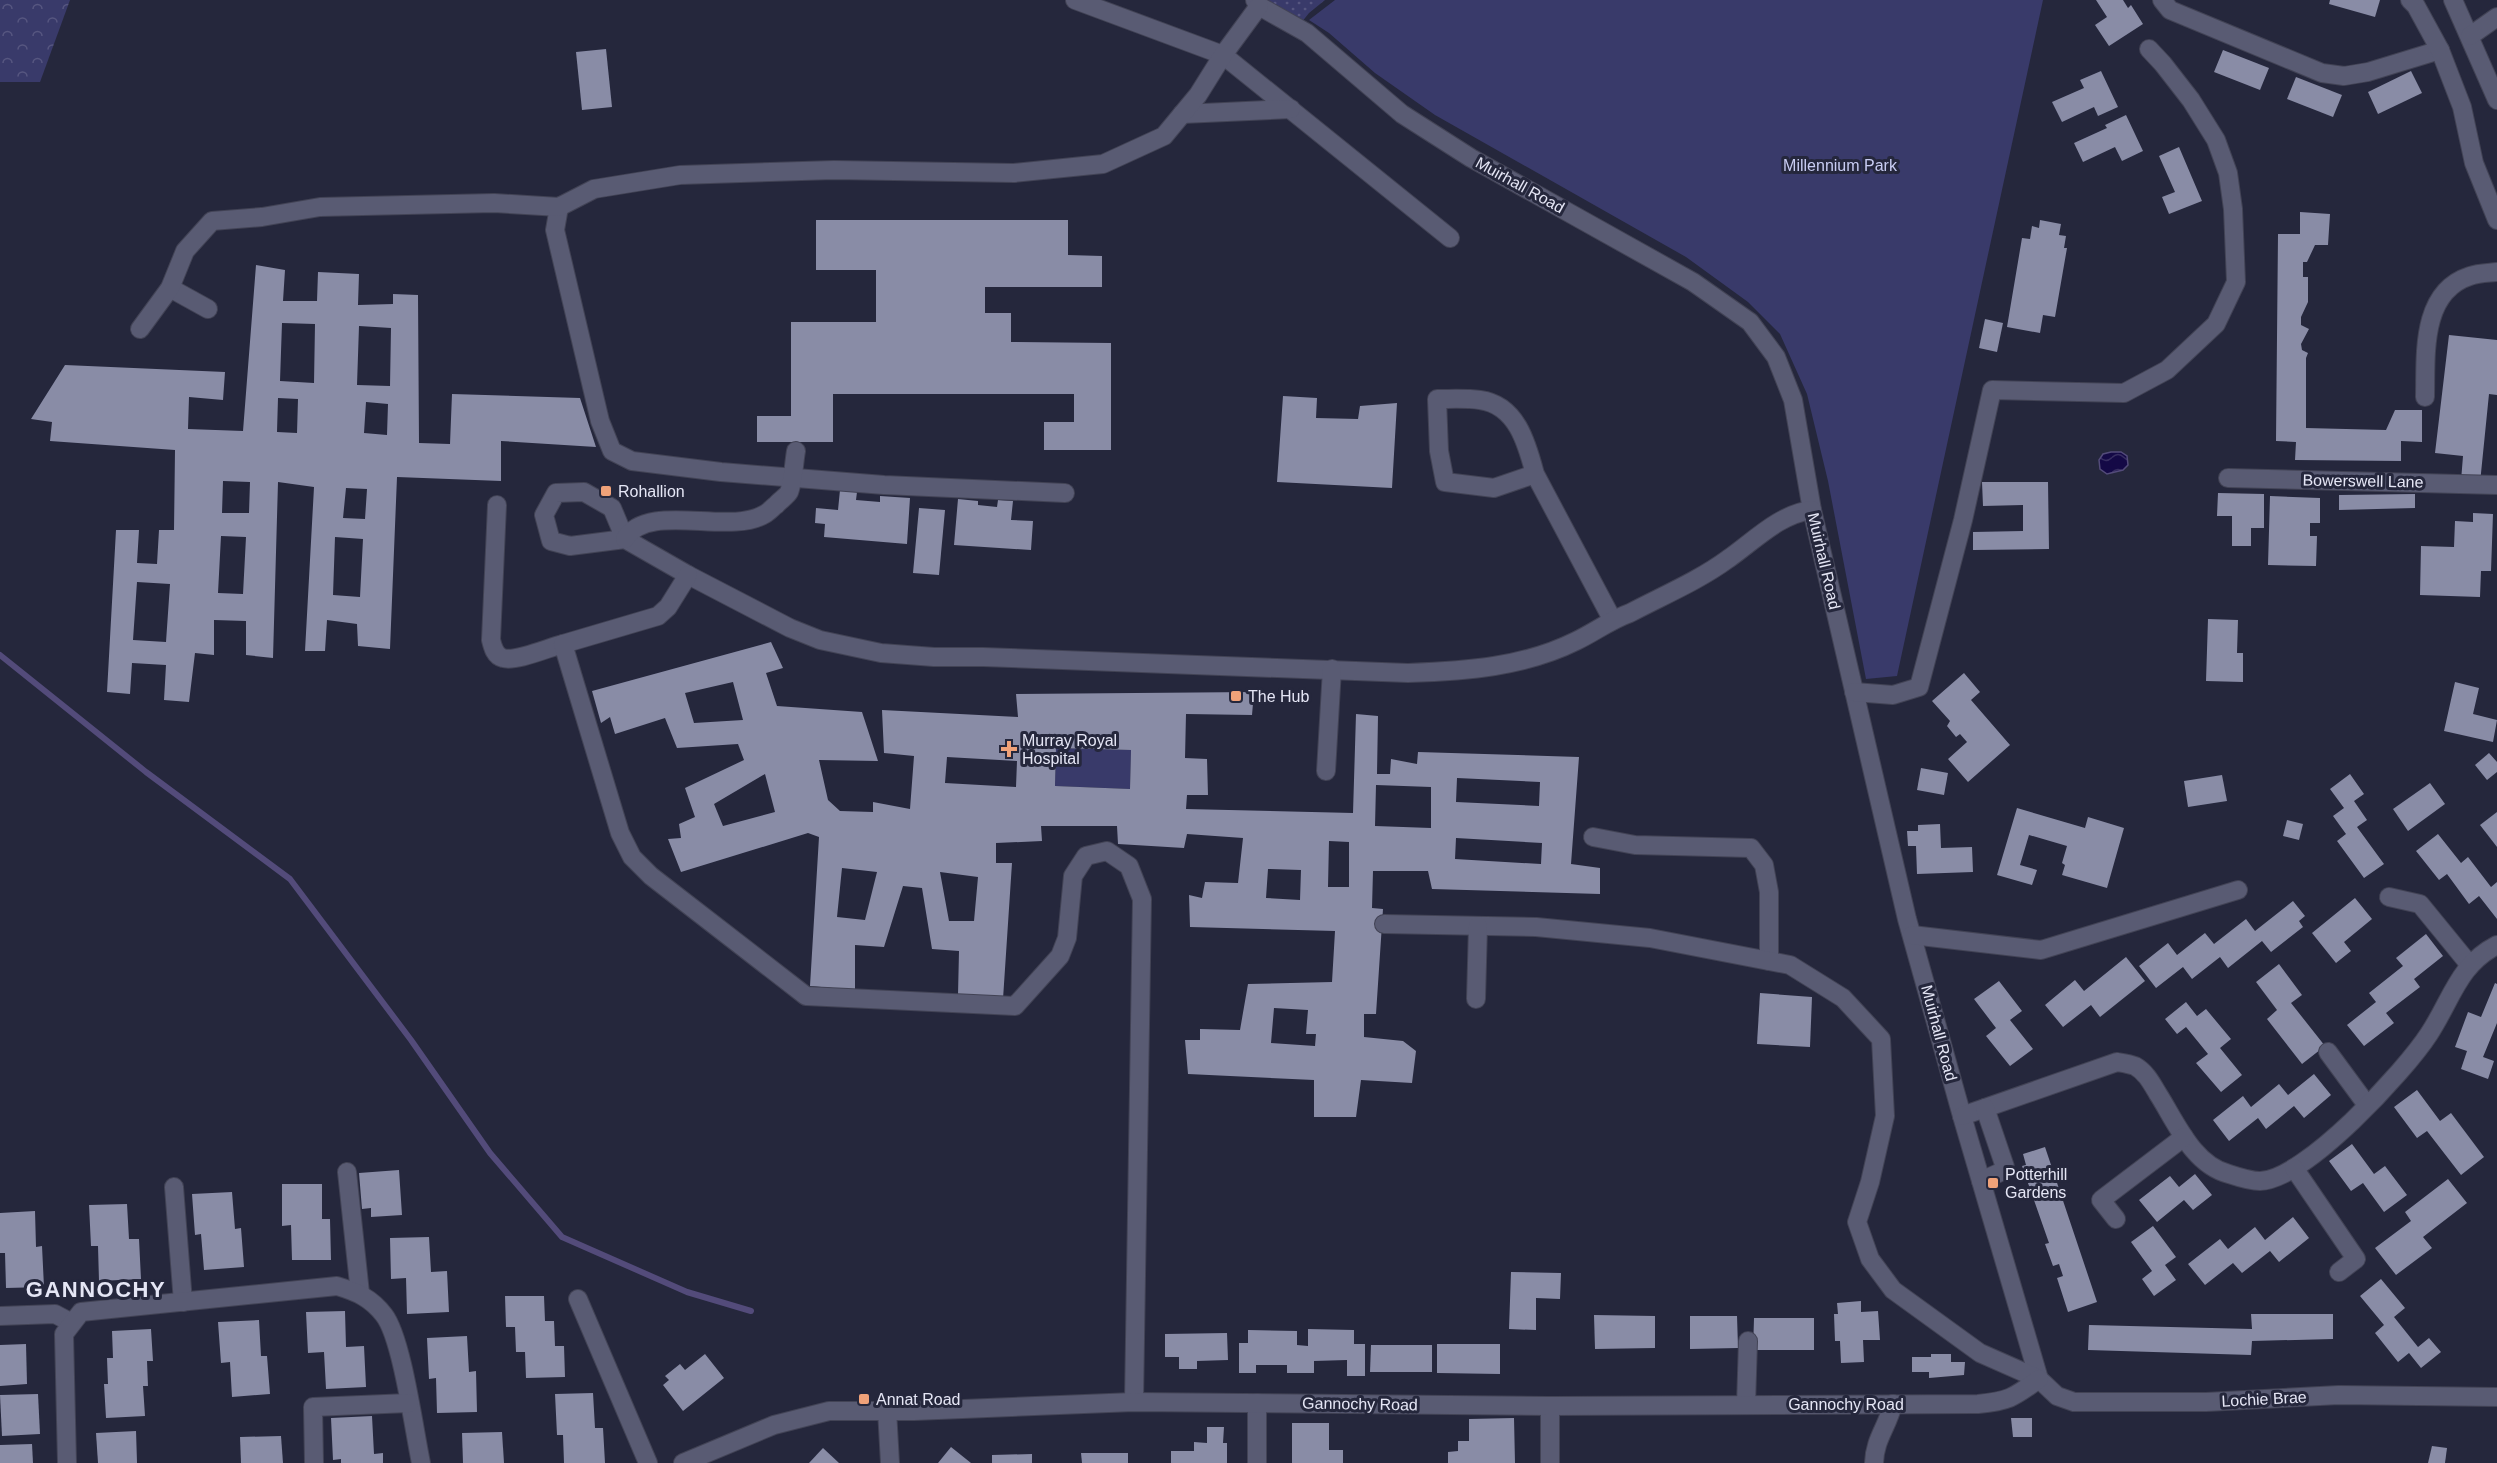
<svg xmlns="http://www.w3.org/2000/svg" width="2497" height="1463" font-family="Helvetica,sans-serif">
<defs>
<pattern id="grass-dots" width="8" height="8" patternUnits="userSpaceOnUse" patternTransform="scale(1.5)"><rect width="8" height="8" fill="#393a6a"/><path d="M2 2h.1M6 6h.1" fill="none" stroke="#565680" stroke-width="1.8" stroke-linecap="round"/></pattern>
<pattern id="forest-crowns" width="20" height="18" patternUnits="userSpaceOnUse" patternTransform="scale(1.5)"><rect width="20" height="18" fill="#393a6a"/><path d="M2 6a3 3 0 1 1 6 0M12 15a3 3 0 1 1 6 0" fill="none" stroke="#565680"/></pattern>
<pattern id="water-waves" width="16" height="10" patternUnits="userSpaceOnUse" patternTransform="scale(1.5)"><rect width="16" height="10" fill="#140946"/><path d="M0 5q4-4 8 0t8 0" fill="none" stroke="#362d61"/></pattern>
</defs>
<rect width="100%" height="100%" fill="#25273c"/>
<path fill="url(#grass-dots)" d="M1256,0H1325L1309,13L1297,28Z"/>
<path fill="url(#forest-crowns)" d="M0,0H70L40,82H0Z"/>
<g fill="#393a6a">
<path d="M1335,0H2043L1897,676L1866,679L1828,481L1807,394L1780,334L1748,302L1686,257L1435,115L1375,73L1329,33L1309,20Z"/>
<path d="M1056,748L1131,750L1130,789L1055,786Z"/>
</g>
<path fill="url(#water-waves)" stroke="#534b7a" stroke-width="1.5" d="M2111,452H2121L2127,456L2128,465L2123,470L2107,474L2100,469L2099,460L2103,454Z"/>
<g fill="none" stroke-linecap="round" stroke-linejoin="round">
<path stroke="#534b7a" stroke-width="6" d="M0,655L146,772L290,879L411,1040L490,1153L562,1237L687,1292L751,1311"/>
</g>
<g fill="#898ca6" fill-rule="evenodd">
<path d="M2096,0H2123L2128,8L2131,5L2143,24L2109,46L2095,25L2107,17Z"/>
<path d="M2330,0H2380L2375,17L2329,4Z"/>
<path d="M606,49L612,107L582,110L576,52Z"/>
<path d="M2223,50L2269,68L2260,90L2214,72Z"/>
<path d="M2101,71L2118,107L2098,116L2094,107L2062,122L2052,102L2084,88L2080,80Z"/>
<path d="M2411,71L2422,93L2378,114L2368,92Z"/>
<path d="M2296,77L2342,95L2333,117L2287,99Z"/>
<path d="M2126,115L2143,151L2122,161L2115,147L2083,162L2074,143L2107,128L2105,125Z"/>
<path d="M2179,147L2202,201L2169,214L2162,197L2175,192L2159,156Z"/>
<path d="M2300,212L2330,214L2328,245H2315L2307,262H2303V277H2308V302L2301,317V325L2309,329L2301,344L2302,350L2308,353L2306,358V428L2386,430L2395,410H2422V442L2401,441V461L2295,460L2296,442L2276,441L2278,234H2300Z"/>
<path d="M816,220H1068V255L1102,256V287H985V313H1011V342L1111,343V450H1044V422H1074V394H833V442H757V416H791V322H876V270H816Z"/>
<path d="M2040,220L2061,224L2059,235L2066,236L2064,248H2067L2055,317L2043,315L2040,333L2007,327L2022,238L2030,239L2032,226L2039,228Z"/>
<path d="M256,265L285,270L283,301H317L318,272L359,274L358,305L393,304V294L418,295L419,443L450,444L452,394L580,398L596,447L501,441V481L397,477L390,649L358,646L357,624L327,620L325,651H305L314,487L278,482L273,658L246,655V621L214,620V655L195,653L189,702L164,700L166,665L132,663L130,694L107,692L116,530H139L137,563L157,564L159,530H174L175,450L50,441L52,422L31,419L65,365L225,372L223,400L189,397L188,429L243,431ZM282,323L315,324L314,383L280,381ZM359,326L391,328L390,386L357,385ZM278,398L298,399L297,433L277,432ZM366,402L388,404L387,435L364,433ZM223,481L250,482L249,513H222ZM346,488L367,489L365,519L343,518ZM221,536L246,537L243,594L218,593ZM335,537L363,539L360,597L333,595ZM137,582L170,584L166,642L133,640Z"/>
<path d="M1985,319L2003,323L1997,352L1979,348Z"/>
<path d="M2449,335L2497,340V395L2489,394L2480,483L2461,481L2463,456L2435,453Z"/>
<path d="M1283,396L1317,398L1316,418L1358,419L1360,406L1397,403L1392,488L1277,482Z"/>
<path d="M1982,482H2048L2049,549L1973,550V532L2023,531V505L1983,506Z"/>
<path d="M840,490L857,492L856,500L880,502V496L910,498L907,544L824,537L825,524L815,523L816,508L838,510Z"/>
<path d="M2218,493L2264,494V528H2251V546H2232V516H2217Z"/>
<path d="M2415,494V508L2339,510V495Z"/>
<path d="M2270,496L2320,498V523H2310V536H2317L2316,566L2268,565Z"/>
<path d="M958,499L978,501V505L997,507L998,500L1013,501L1011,520L1033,521L1031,550L954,545Z"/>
<path d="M919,508L945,510L939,575L913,573Z"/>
<path d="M2473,513L2493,514L2491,571H2481L2480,597L2420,595L2421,546L2454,547L2455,521L2473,522Z"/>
<path d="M2208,619L2238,620L2237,653H2243V682L2206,681Z"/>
<path d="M771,642L783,668L766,673L777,706L862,712L878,761L819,760L828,800L840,811L873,812V802L910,809L914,756L884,753L882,710L1018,717L1016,694L1254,692L1252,715L1186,714L1185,758L1207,759L1208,795H1187L1186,809L1353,813L1356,714L1378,716L1377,774H1390L1391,759L1417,764L1418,752L1579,757L1571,864L1600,868V894L1432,889L1428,871H1373L1372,908L1383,909L1376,1014H1364V1037L1403,1041L1416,1051L1412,1083L1361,1080L1356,1117H1314V1080L1188,1074L1185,1040H1200V1029L1240,1030L1248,984L1332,982L1335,931L1190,927L1189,895L1202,898L1205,882L1238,883L1243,838L1187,834L1184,848L1118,844L1117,826H1041L1042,841L996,843V863H1012L1003,999L958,995L959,951L932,949L922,888L903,886L884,947L855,945V990L810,986L819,837L808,833L681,872L668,839L681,838L679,824L695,817L685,788L744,760L738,744L677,748L665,718L615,734L610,717L601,723L592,691ZM733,682L743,720L694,723L685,693ZM1056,748L1131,750L1130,789L1055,786ZM947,757L1017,761L1016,787L945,783ZM765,774L775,812L723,826L714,804ZM1457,778L1540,782L1539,806L1456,802ZM1376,785L1431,787V828L1375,826ZM1456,838L1542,843L1541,864L1455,859ZM1329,841L1349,842V887H1328ZM842,868L877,872L865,920L837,917ZM1268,869L1301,870L1300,900L1266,898ZM940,872L978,877L974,921H949ZM1274,1008L1308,1010L1306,1034H1316L1315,1046L1271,1043Z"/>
<path d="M1964,673L1980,692L1971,700L2010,745L1968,782L1948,759L1967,742L1960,734L1956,737L1947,726L1950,721L1932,701Z"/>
<path d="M2455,682L2479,688L2473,714L2497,720L2493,742L2444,731Z"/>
<path d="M2489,753L2497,762V772L2487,780L2475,765Z"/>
<path d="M1921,768L1948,773L1944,795L1917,790Z"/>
<path d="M2350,774L2364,794L2354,801L2367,820L2357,827L2384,864L2364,878L2337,841L2346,834L2333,816L2344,808L2330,789Z"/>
<path d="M2222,775L2227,801L2188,807L2184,781Z"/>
<path d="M2430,783L2445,804L2408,831L2393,809Z"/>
<path d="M2017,808L2085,828L2088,817L2124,828L2107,888L2062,875L2065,865L2062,863L2067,846L2029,835L2020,865L2037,870L2032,885L1997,875Z"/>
<path d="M2497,812V847L2480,825Z"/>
<path d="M2287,820L2303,824L2299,840L2283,836Z"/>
<path d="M1940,824L1941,848L1972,847L1973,872L1917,874L1916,846H1908L1907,831H1918V825Z"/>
<path d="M2438,834L2461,863L2468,857L2491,887L2497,882V919L2479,896L2469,904L2447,874L2439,880L2416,851Z"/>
<path d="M2355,898L2372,919L2344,942L2351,951L2336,963L2312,933Z"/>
<path d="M2293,901L2305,916L2299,921L2303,927L2271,952L2262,941L2228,968L2220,957L2192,979L2183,967L2156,988L2139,966L2168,943L2177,955L2205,933L2214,944L2246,919L2255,931Z"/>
<path d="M2426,934L2443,956L2414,979L2420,987L2386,1013L2394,1023L2364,1046L2347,1025L2376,1002L2369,993L2403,966L2396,958Z"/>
<path d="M2126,957L2145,981L2100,1017L2091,1005L2063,1027L2045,1005L2075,980L2084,991Z"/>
<path d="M2279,964L2302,995L2291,1003L2325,1046L2302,1064L2267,1019L2277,1010L2256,982Z"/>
<path d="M1999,981L2022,1011L2010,1020L2033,1049L2010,1066L1986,1036L1996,1028L1974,999Z"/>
<path d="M2495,983L2497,984V1023L2483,1057L2494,1061L2488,1079L2461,1069L2467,1051L2455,1047L2468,1012L2481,1017Z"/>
<path d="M1760,993L1812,997L1810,1047L1757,1044Z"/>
<path d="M2186,1002L2197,1016L2206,1009L2231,1039L2220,1048L2242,1075L2221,1092L2196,1063L2208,1054L2186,1027L2177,1034L2165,1019Z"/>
<path d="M2314,1074L2331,1095L2304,1118L2294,1106L2266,1129L2258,1118L2229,1141L2213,1120L2243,1096L2251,1107L2279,1084L2288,1095Z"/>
<path d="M2417,1090L2440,1121L2451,1113L2484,1157L2461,1175L2427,1131L2417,1138L2394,1107Z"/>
<path d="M2352,1144L2374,1174L2385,1166L2407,1195L2384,1212L2363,1183L2351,1191L2329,1161Z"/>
<path d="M2045,1147L2097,1302L2068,1312L2057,1278L2063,1276L2059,1264L2053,1266L2045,1244L2049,1243L2022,1166L2026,1165L2023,1154Z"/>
<path d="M399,1170L402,1215L371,1217V1208L362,1209L359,1173Z"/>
<path d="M2195,1174L2212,1195L2193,1210L2184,1200L2157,1222L2139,1200L2170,1176L2179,1187Z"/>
<path d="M2448,1179L2467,1203L2423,1237L2432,1248L2396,1275L2375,1248L2411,1221L2405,1212Z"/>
<path d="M282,1184H322V1219H330L331,1260H292L291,1225L282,1226Z"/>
<path d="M232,1192L235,1229L241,1228L244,1267L204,1270L201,1234L195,1235L192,1194Z"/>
<path d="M127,1204L129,1239H139L141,1279L99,1281L98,1246H91L89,1205Z"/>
<path d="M35,1211L36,1247L42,1246L44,1287L6,1288L5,1253H0V1213Z"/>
<path d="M2293,1217L2309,1238L2279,1262L2270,1251L2242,1273L2233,1263L2205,1285L2188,1264L2220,1239L2228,1249L2255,1227L2265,1240Z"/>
<path d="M2153,1226L2176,1257L2165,1265L2176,1280L2154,1296L2142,1279L2152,1271L2131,1242Z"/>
<path d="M429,1237L431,1272L447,1271L449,1312L407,1314L406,1278L391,1279L390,1238Z"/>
<path d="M1511,1272L1561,1273L1560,1299L1536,1298V1330L1509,1329Z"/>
<path d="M2381,1279L2405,1308L2394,1317L2418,1347L2429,1338L2441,1352L2421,1368L2409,1353L2398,1362L2375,1333L2384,1325L2360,1296Z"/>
<path d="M505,1296H544L545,1321H554L555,1346H564L565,1377L526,1378L525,1352H516L515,1327H506Z"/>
<path d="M1861,1301V1312L1878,1311L1880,1340H1863L1864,1362L1841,1363L1840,1341H1835L1834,1314H1838L1837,1303Z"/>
<path d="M345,1311L346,1347L364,1346L366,1387L326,1389L324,1352L308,1353L306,1312Z"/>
<path d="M2251,1314H2333V1339L2252,1341L2251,1355L2088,1350L2089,1325L2252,1329Z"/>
<path d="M1594,1315L1655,1316V1348L1595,1349Z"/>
<path d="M1690,1316H1737L1738,1348L1690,1349Z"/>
<path d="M1754,1318H1814V1350H1753Z"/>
<path d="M259,1320L261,1356H267L270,1394L232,1397L230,1362L221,1363L218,1322Z"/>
<path d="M151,1329L153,1361H147L148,1386H143L145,1416L106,1418L104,1384H108L107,1358H113L112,1331Z"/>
<path d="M1308,1329L1354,1330V1344H1365V1376H1347V1360L1314,1361V1373H1287V1365H1256V1373H1239V1343H1248V1330L1297,1331V1345L1308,1346Z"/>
<path d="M1227,1333L1228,1360L1197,1361V1369H1179V1357H1165V1334Z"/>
<path d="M467,1336L469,1372L476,1371L477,1412L437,1413L436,1378L429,1379L427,1338Z"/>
<path d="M26,1344L27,1384L0,1386V1345Z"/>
<path d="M1437,1344H1500V1374L1437,1373Z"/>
<path d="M1371,1345H1432V1372H1370Z"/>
<path d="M705,1354L724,1378L683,1411L663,1385L669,1380L665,1376L680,1364L685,1370Z"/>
<path d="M1931,1354H1951V1362H1965L1964,1375L1929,1378V1372H1912V1357H1931Z"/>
<path d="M593,1393L595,1428H603L605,1463H564L563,1435H557L555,1394Z"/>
<path d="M38,1394L40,1434L2,1436L0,1395Z"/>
<path d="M372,1416L374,1454L383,1453V1463H341V1459L333,1460L331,1418Z"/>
<path d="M1514,1418L1515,1463H1448V1452L1458,1451V1441H1469V1419Z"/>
<path d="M2011,1418H2032V1437H2013Z"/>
<path d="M1292,1423H1329V1450H1343V1463H1292Z"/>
<path d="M1207,1427H1224L1223,1443H1227V1463H1171V1451H1194V1442L1207,1443Z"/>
<path d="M136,1431L137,1463H98L96,1433Z"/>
<path d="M502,1432L504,1463H463L462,1433Z"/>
<path d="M281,1436L283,1463H241L240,1437Z"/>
<path d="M32,1444L33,1463H0V1445Z"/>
<path d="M2432,1446L2447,1448L2445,1463H2428Z"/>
<path d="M951,1447L971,1463H938Z"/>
<path d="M823,1448L839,1463H809Z"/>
<path d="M1081,1453H1128V1463H1082Z"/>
<path d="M1032,1454V1463H992V1455Z"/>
</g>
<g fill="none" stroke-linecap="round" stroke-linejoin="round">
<g stroke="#424355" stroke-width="20">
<g id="minor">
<path d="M1075,0L1223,55L1450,238"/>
<path d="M1255,0L1259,6L1307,33L1402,114L1471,158L1693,282L1750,322L1776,357L1793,400L1812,510L1907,919L1962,1116L2039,1379"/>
<path d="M2162,0L2170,10L2322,73L2344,76L2368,72L2440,50"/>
<path d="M2410,0L2416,6L2440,50L2462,107L2474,163L2497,220"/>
<path d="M2453,0L2497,100"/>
<path d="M2470,36L2497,17"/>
<path d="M1182,114L1291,109"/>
<path d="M559,207L555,230L600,421L612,451L632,461L721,472L884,485L1065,493"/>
<path d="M170,288L208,309"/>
<path d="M140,329L170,288L185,251L212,221L262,217L320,207L494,203L559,207L594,189L680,175L834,170L1014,173L1103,164L1164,136L1198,95L1223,55L1259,6"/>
<path d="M2425,397C2426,356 2420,292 2470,276C2478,273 2488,273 2497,272"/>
<path d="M1535,474C1527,444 1517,405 1480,400C1466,398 1451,399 1437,399L1439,451L1445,482L1494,488L1535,474L1612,619"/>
<path d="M2228,478L2497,485"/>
<path d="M497,505L491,640C493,648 495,656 503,658C516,662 550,647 563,644"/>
<path d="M625,539L612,508L584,492L556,493L544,515L551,541L570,546L625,539L688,575L790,628L820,640L881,653L934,657H983L1408,673C1466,671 1524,667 1576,641C1595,632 1610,620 1630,613C1662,596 1698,581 1728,559C1754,541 1779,514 1812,510"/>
<path d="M625,539C648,501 729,536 765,514C769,512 773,507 776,505C779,501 787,496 789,492C793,483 794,462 796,451"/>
<path d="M688,575L668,607L658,616L563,644L620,833L632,857L651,876L806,996L1015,1006L1060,956L1067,938L1073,876L1086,856L1107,851L1129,866L1142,899L1134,1402"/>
<path d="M1854,692L1893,695L1919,687L1963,520L1992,390L2124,393L2167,370L2216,324L2236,282L2233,209L2228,173L2216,140L2191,100L2163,64L2149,49"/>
<path d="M1326,771L1332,669"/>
<path d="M1593,837L1635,845L1751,848L1764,865L1769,892V961"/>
<path d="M2389,897L2420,904L2469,964"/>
<path d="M1384,924L1536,927L1650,938L1790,965L1843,998L1881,1039L1885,1116L1870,1182L1857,1222L1870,1259L1893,1290L1980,1353L2039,1379L2057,1396L2074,1402H2206L2339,1395L2497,1397"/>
<path d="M1912,935L2041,950L2238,890"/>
<path d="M1476,999L1478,926"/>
<path d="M2328,1052L2367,1105"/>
<path d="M1962,1116L2117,1062C2123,1063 2130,1064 2135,1066C2146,1072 2152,1084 2158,1094C2176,1122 2193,1165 2229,1174C2238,1177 2251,1181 2260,1181C2305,1180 2405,1071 2429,1034C2452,999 2458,965 2497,945"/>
<path d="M2294,1168L2356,1259L2339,1272"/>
<path d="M347,1172L360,1293"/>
<path d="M1981,1181L2003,1171L2005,1167L1985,1108"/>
<path d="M174,1187L183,1302"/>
<path d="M2116,1219L2101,1200L2184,1137"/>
<path d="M578,1299L648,1463"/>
<path d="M0,1316L55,1314L72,1323"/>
<path d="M1257,1403V1463"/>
<path d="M1746,1405L1748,1341"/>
<path d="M1550,1406V1463"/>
<path d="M887,1410L890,1463"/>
<path d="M67,1463L64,1334L81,1312L337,1286C357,1292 371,1298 384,1315C402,1338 414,1430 421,1463"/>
<path d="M314,1463L313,1407L409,1403"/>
<path d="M683,1463L774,1425L829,1411H914L1134,1402L1550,1406L1978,1404C2010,1401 2014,1397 2039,1379"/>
<path d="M1874,1463C1875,1438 1887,1428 1893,1404"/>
</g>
</g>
<use href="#minor" stroke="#595b73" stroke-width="18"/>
</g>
<g fill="#f0a279" stroke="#25273c" stroke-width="2">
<rect x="600" y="485" width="12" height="12" rx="3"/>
<rect x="1230" y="690" width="12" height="12" rx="3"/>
<path d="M1006 740h6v6h6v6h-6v6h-6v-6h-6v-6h6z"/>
<rect x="1987" y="1177" width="12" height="12" rx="3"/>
<rect x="858" y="1393" width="12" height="12" rx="3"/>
</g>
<g text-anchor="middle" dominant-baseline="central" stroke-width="6" stroke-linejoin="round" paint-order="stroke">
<g font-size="16" fill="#c8ccf2" stroke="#25273c">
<text x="1840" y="165">Millennium Park</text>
</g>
<g font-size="16" fill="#e5e6f5" stroke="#25273c">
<text transform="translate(1520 185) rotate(29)">Muirhall Road</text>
<text transform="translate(2363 481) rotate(1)">Bowerswell Lane</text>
<text transform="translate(1824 561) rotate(77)">Muirhall Road</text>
<text transform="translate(1939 1033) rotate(75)">Muirhall Road</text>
<text transform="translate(2264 1399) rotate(-3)">Lochie Brae</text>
<text transform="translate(1360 1404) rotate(1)">Gannochy Road</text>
<text x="1846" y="1404">Gannochy Road</text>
</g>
<g font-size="16" fill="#e5e6f5" stroke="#25273c" text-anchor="start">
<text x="618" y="491">Rohallion</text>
<text x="1248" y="696">The Hub</text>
<text x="1022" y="740">Murray Royal<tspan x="1022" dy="18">Hospital</tspan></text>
<text x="2005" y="1174">Potterhill<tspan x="2005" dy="18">Gardens</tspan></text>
<text x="876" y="1399">Annat Road</text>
</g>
<g font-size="22" font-weight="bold" letter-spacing="1.5" fill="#e5e6f5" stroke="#25273c">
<text x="96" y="1289">GANNOCHY</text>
</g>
</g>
</svg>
